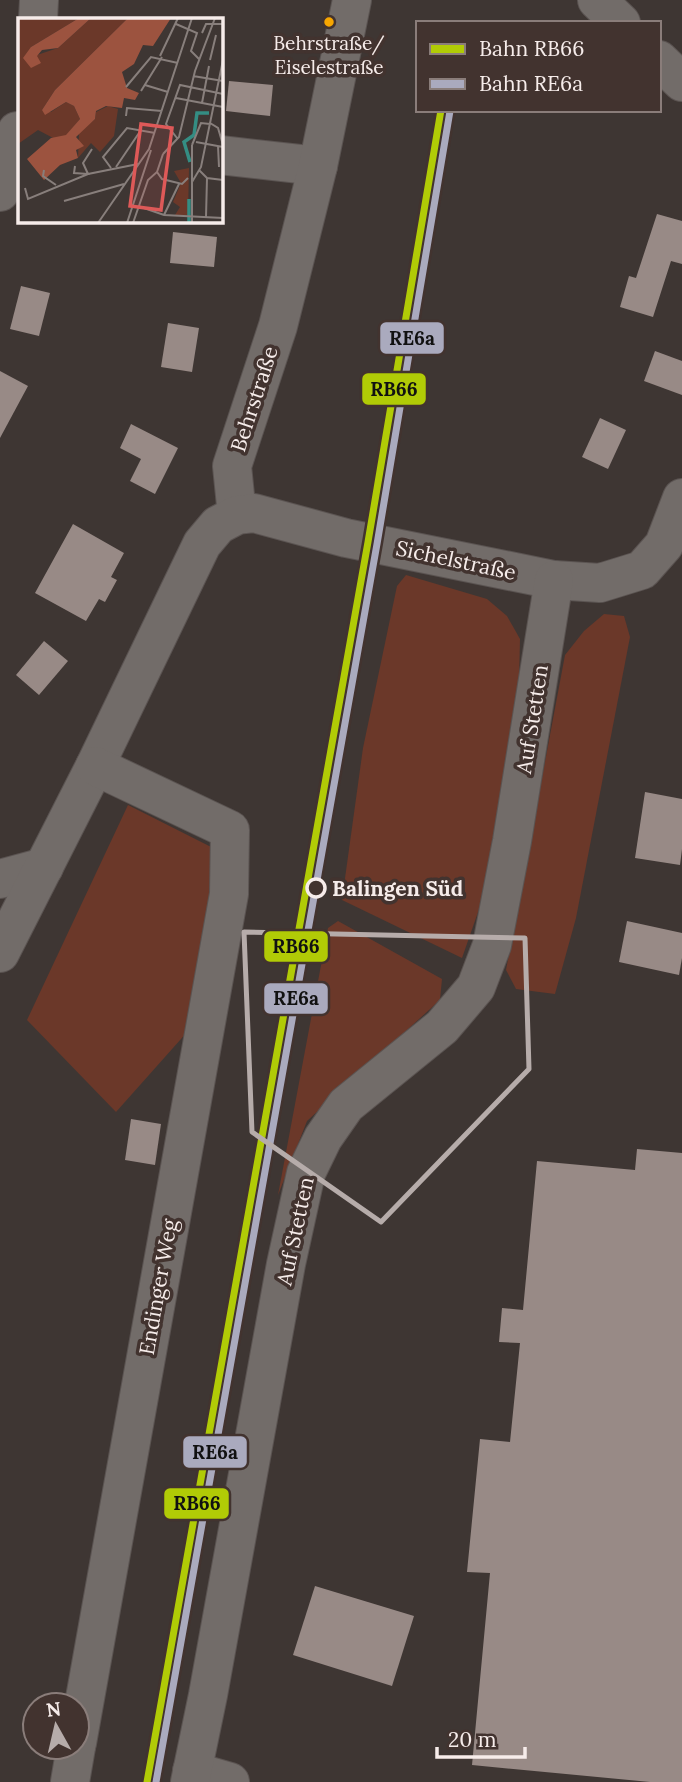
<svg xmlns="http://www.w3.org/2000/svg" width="682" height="1782" font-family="Lora,serif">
<rect width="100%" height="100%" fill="#3e3633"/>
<g fill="#6b3829">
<path d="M406,575L487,599L507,616L520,639L519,681L484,895L462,958L342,900L363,748L397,586Z"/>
<path d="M604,614L624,616L630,637L576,918L555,994L516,989L506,970L565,655L584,631Z"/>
<path d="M128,805L221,852L189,1030L116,1112L27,1020Z"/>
<path d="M338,921L442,979L440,1000L307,1121L278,1195L328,928Z"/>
</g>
<g fill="#988a86">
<path d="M229,81L273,85L270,116L226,111Z"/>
<path d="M657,214L682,221V264L671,261L653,317L620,307L629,276L636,278Z"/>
<path d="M173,232L217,237L214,267L170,263Z"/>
<path d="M21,286L50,293L39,336L10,329Z"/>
<path d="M168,323L199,328L192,372L161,367Z"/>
<path d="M655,351L682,361V395L644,381Z"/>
<path d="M0,371L28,386L0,438Z"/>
<path d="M600,418L626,430L608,469L582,457Z"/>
<path d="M131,424L178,448L155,494L130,481L141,459L120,448Z"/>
<path d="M73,524L124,553L111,577L117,580L105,602L99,599L86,621L35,593Z"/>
<path d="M44,641L68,661L39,695L16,675Z"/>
<path d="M645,792L682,799V849L680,865L635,858Z"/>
<path d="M627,921L682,933V958L679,975L619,962Z"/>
<path d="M131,1119L161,1124L155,1165L125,1160Z"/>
<path d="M637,1149L682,1153V1782H650L472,1765L490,1573L467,1572L480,1439L510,1442L520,1343L499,1342L502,1308L523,1310L537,1161L635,1170Z"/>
<path d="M315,1586L414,1616L392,1686L293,1655Z"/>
</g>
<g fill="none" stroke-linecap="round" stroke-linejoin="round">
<g stroke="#5b5452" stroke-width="40">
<g id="minor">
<path d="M597,0L621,23"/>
<path d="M38,19L39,0"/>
<path d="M659,60L682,82"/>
<path d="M220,155L318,166"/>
<path d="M0,192L17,131"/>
<path d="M237,515L232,466L278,326L318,166L352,0"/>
<path d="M0,879L44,867"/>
<path d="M0,953L95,766L202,544L218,525L237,515L254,513L346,538L554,580L600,583L642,570L664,545L682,498"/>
<path d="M77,1743L229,894L230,830L95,766"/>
<path d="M192,1771L230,1782"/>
<path d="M70,1782L76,1747"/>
<path d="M190,1782L208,1695L286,1264L306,1173L323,1138L346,1105L442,1027L476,987L492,945L512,841L554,580"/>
</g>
</g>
<use href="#minor" stroke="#726c69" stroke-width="38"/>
<g stroke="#42332f" stroke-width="12">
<path id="rail-1" d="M147,1782L368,542L441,110"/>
</g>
<g stroke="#42332f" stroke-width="12">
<path id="rail-2" d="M156,1782L377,544L450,111"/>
</g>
<use href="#rail-1" stroke="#b1cb06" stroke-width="7"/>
<use href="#rail-2" stroke="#aaaabe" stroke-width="7"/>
</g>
<path fill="none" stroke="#b6acaa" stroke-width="5" stroke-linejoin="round" d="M244,932L525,938L529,1069L381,1222L252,1132Z"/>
<circle fill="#f7a600" stroke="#42332f" stroke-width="2.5" cx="329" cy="22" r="6"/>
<circle fill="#42332f" stroke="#f6ecea" stroke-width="3.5" cx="316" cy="888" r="9"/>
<g text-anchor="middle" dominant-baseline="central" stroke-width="7" stroke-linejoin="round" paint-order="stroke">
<g font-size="19" fill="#f6ecea" stroke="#42332f">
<text x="329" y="43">Behrstraße/<tspan x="329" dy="24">Eiselestraße</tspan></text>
</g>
<g font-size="21" fill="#f6ecea" stroke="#42332f">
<text transform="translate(254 399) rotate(-72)">Behrstraße</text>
<text transform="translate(456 560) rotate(12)">Sichelstraße</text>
<text transform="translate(532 719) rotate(-81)">Auf Stetten</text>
<text transform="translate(295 1231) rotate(-78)">Auf Stetten</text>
<text transform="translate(158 1287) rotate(-80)">Endinger Weg</text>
</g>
<g font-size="21" font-weight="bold" fill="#f6ecea" stroke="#42332f" text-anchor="start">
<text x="332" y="888">Balingen Süd</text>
</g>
</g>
<g transform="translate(18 18)">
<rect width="205" height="205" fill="#3e3633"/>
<path d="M0,0H61L13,29L19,37L40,30L73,0H110L37,72L24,92L33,94L48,84L56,88L62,101L48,118L37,121L20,112L0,126ZM90,88L100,91L96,118L82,134L73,125L60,140L61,114L77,101L78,94ZM171,150L170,197H157L162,189L155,184L163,165L156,153Z" fill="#6b3829"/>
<path d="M61,0H73L40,30L24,32L19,38L23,45L13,50L5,40L13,29ZM110,0H153L135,28L125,27L116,46L104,54L109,70L121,75L117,82L106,80L104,90L88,88L78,93L77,101L58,119L66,128L58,132L60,140L42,147L26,162L9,141L33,120L48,117L62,101L56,88L48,84L27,97L24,92L37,72Z" fill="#9c533f"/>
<path fill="none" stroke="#348d83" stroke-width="3.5" d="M172,144L166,124L176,117L179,95H191M171,205V181"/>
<path fill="none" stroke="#887f7c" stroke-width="2" d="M158,6L179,15L173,33L181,41M184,15L188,6H205M142,38L160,0M192,42L198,17M175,58L205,63M127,67L150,74M108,69L133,39L160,45M123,73L144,39M158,80L205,89M184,85L191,48M108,98L109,90L144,93M192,105L200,110L205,127M159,120L148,106L162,67L205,76M178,124L205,129M174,127V205M174,127L183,105L192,106M200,128L201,149M145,136L161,119L177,53L197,0M57,148L56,155L70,156L65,145L74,131M98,149L123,112M93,150L85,139L109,110L137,115M26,152L25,158L38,167M181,152L189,160L205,162M139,154L144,161L164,166L170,160M174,164L183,149L205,42M7,170L10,181L70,156L120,146M46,183L106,166M120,188L146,197L205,200M146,197L161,166M188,199L189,160M80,205L131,131L174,0M109,205L133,132M115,205L130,162L139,154L145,136"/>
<path fill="#de5958" fill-opacity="0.15" stroke="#de5958" stroke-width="3.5" d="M123,106L154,110L143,192L112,188Z"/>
<rect width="205" height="205" fill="none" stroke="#f6ecea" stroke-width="3.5"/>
</g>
<g stroke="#42332f" stroke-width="2.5">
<rect x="379" y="321" width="66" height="34" rx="7" fill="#aaaabe"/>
<rect x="361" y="372" width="66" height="34" rx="7" fill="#b1cb06"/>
<rect x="263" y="930" width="66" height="33" rx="7" fill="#b1cb06"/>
<rect x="263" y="982" width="66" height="33" rx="7" fill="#aaaabe"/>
<rect x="182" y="1435" width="66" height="34" rx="7" fill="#aaaabe"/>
<rect x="163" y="1487" width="67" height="33" rx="7" fill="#b1cb06"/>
</g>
<g font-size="19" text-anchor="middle" font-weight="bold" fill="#111">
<text x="412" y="345">RE6a</text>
<text x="394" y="396">RB66</text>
<text x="296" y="953">RB66</text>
<text x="296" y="1005">RE6a</text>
<text x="215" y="1459">RE6a</text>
<text x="197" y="1510">RB66</text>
</g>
<rect x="416" y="21" width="245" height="91" fill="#42332f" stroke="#8a7d7a" stroke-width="2"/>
<rect x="430" y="44" width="35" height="10" fill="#b1cb06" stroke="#8a7d7a" stroke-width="2"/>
<text x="479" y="56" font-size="21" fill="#f6ecea">Bahn RB66</text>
<rect x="430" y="79" width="35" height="10" fill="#aaaabe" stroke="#8a7d7a" stroke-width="2"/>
<text x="479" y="91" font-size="21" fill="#f6ecea">Bahn RE6a</text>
<g transform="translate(56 1726) rotate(352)"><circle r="33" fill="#42332f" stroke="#8a7d7a" stroke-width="2"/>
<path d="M0-5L12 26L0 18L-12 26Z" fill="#b6acaa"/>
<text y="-10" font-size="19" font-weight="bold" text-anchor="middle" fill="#f6ecea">N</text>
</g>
<path d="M437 1747v10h88v-10" fill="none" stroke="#f6ecea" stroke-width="3.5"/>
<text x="448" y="1747" font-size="21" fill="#f6ecea" stroke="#42332f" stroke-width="5" paint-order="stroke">20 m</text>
</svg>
